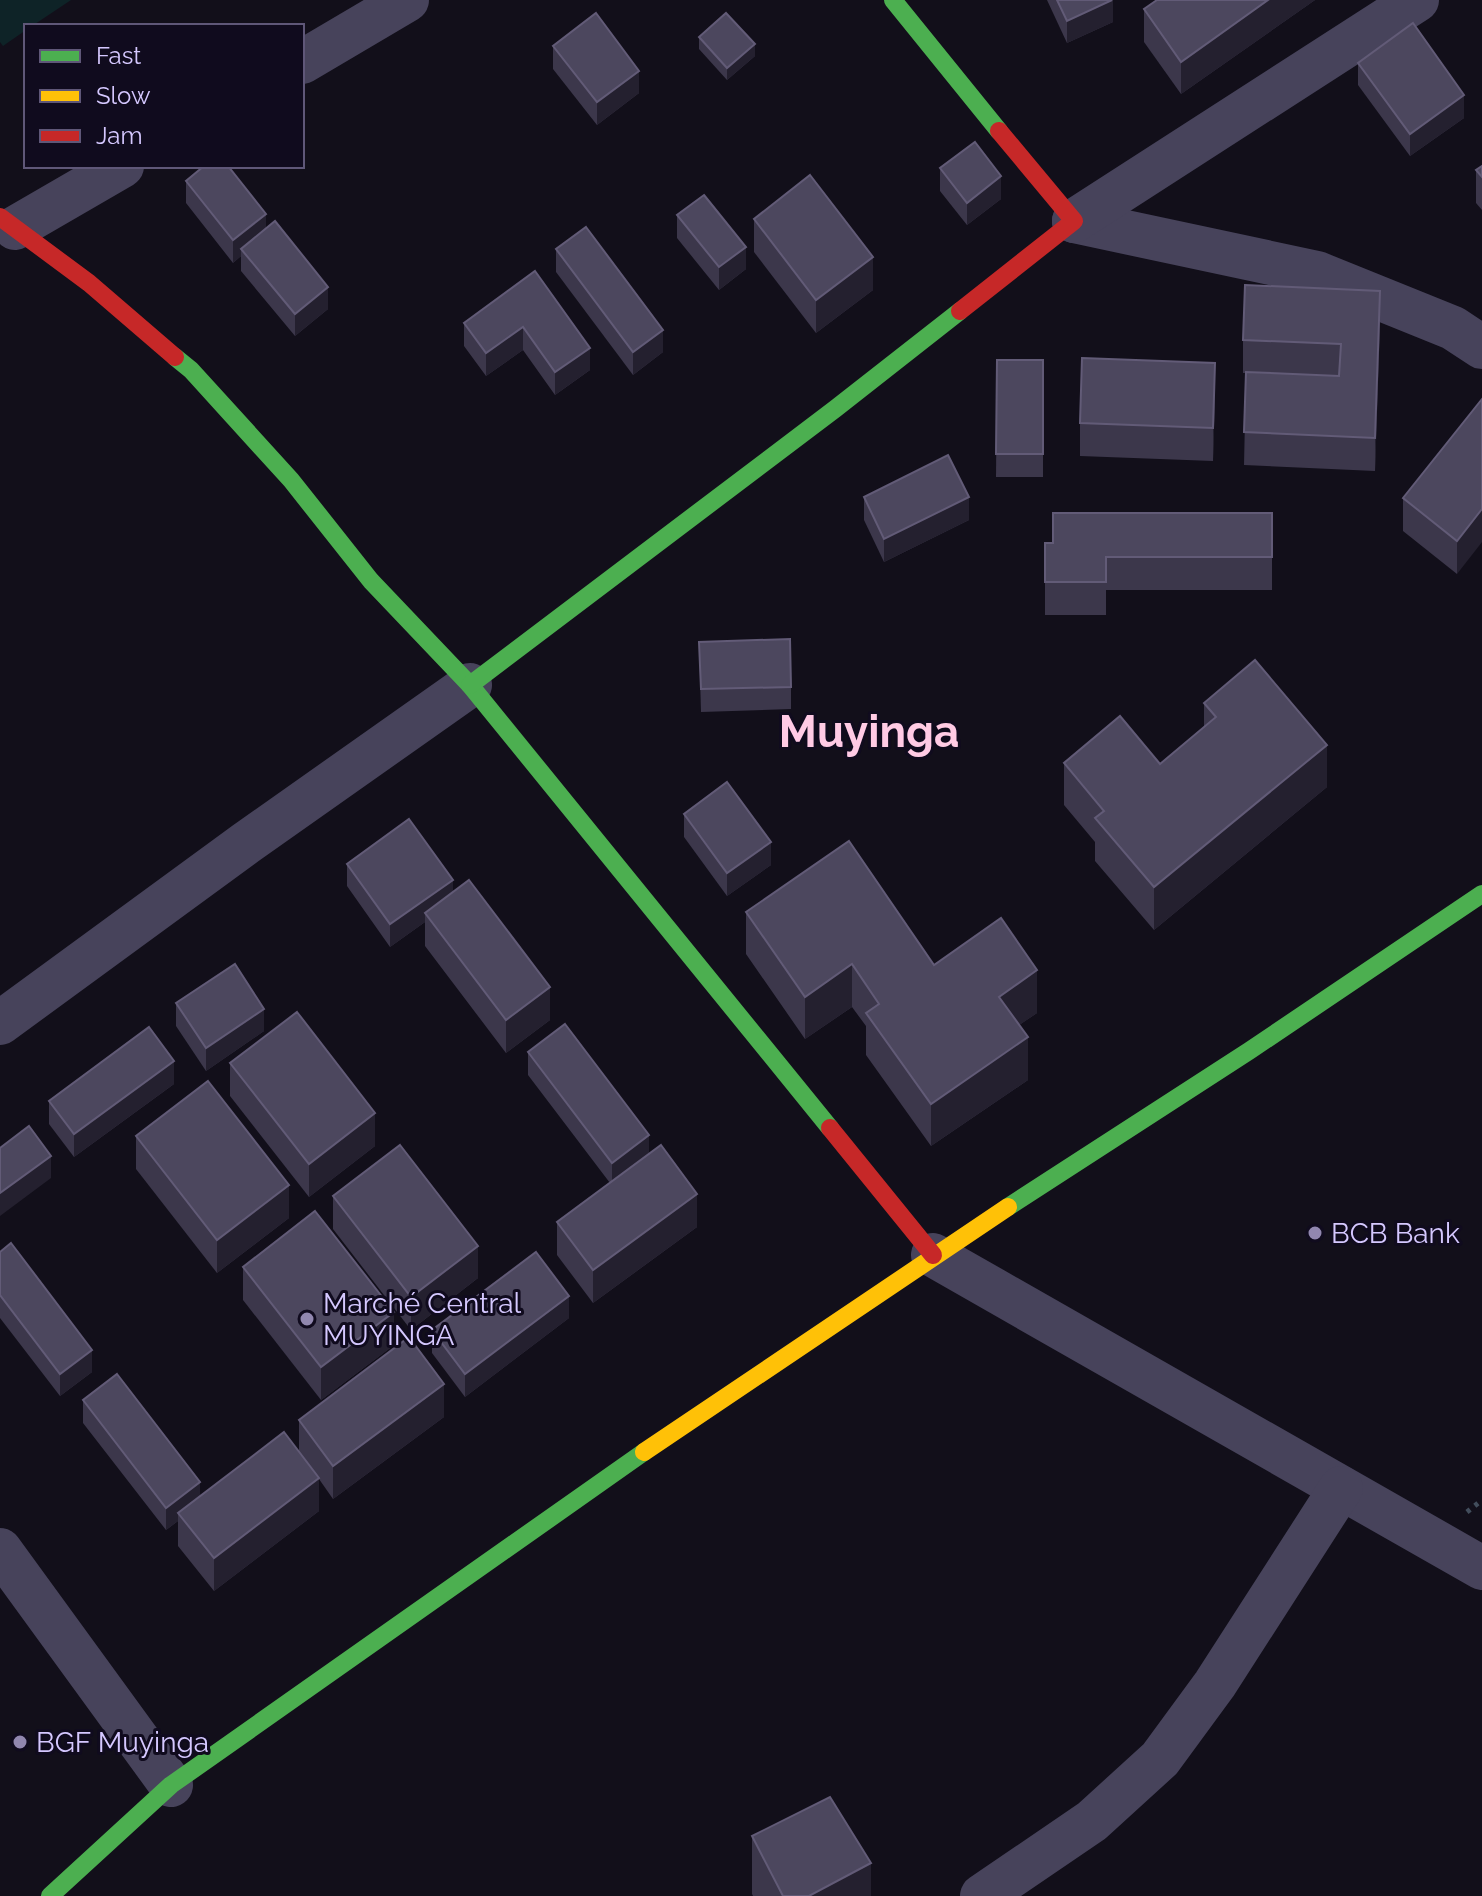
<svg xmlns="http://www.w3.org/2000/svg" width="1482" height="1896" font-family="Raleway,sans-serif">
<rect width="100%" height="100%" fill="#120f1a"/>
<path fill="#0e2327" d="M0,0H71L32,26H26V30L3,46L0,42Z"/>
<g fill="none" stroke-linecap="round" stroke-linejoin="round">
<path stroke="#424d5c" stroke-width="5" stroke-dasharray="4 6" stroke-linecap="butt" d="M1467,1512L1482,1500"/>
<g stroke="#47435b" stroke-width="44">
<path d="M302,62L407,0"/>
<path d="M1074,221L1317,273L1453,328L1482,347"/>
<path d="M1074,221L1417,0"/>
<path d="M15,228L122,166"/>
<path d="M0,1023L246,843L470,685"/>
<path d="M933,1255L1482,1568"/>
<path d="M0,1550L171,1785"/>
<path d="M982,1896L1092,1821L1160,1759L1215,1684L1341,1488"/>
</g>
<g stroke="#4caf50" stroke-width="18">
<path d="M893,0L999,131"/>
<path d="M175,357L191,370L291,480L371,581L470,685L830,1128"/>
<path d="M470,685L835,409L960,311"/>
<path d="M1008,1207L1249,1051L1482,894"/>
<path d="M50,1896L171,1785L644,1452"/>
</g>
<path stroke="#ffc107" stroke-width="18" d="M644,1452L1008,1207"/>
<g stroke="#c62828" stroke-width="18">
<path d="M0,217L89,283L175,357"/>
<path d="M960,311L1074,221L999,131"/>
<path d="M830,1128L933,1255"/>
</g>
</g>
<g fill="#3c374b">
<path d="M1047,0H1113V22L1067,43Z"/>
<path d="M1157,0H1315L1181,94L1144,42V9Z"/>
<path d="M699,37L755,56L727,80L699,49Z"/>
<path d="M553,46L639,93L597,125L553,69Z"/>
<path d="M1358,63L1464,118L1410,156L1358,85Z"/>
<path d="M1482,166V210L1476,203V170Z"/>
<path d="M940,168L1001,199L967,225L940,191Z"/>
<path d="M186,181L266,228L328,309L295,336L241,271V256L233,263L186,203Z"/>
<path d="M677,215L746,269L719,290L677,238Z"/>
<path d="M754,219L873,290L816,333L754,252Z"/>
<path d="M556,249L663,352L633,375L556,272Z"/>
<path d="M535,271L590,370L555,395L523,350L486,376L464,346V323Z"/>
<path d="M1380,324L1375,471L1244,465L1246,373H1243V340Z"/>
<path d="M997,360H1043V477H996Z"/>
<path d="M1215,396L1213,461L1080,456V423Z"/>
<path d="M1482,399L1457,574L1403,531V498Z"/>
<path d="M864,497L969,520L884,562L864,520Z"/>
<path d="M1272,513V590H1106V615H1045V543H1053Z"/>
<path d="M699,642L791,687V709L701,712Z"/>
<path d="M1204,703L1327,787L1154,930L1095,861V842L1064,805V763L1160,764L1204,728Z"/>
<path d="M684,814L771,865L727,896L684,837Z"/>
<path d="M347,864L453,892L550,1020L506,1053L425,946V922L390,947L347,886Z"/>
<path d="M746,912L934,965L1037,1013L1019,1025L1028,1080L931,1146L866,1055V1026L852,1007L805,1039L746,954Z"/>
<path d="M176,1003L264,1031L206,1071L176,1026Z"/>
<path d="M528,1052L649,1154L697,1227L593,1303L557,1255V1222L610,1183L528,1075Z"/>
<path d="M230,1063L375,1146L309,1197L230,1096Z"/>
<path d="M174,1084L74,1157L49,1124V1101Z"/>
<path d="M136,1136L289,1218L217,1273L136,1169Z"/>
<path d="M333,1196L478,1278L411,1330L333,1229Z"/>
<path d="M0,1252L92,1372L60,1396L0,1318Z"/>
<path d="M243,1267L394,1345L321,1400L243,1300Z"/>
<path d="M569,1318L465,1397L432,1353V1330Z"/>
<path d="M83,1400L200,1496L299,1452V1420L444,1417L333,1499L319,1479V1511L214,1591L178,1546V1521L166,1530L83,1423Z"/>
<path d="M752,1836L871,1896H753L752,1894Z"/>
</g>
<g fill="#24202f">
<path d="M1113,0V22L1067,43V21Z"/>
<path d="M1268,0H1315L1181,94V62Z"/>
<path d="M755,44V56L727,80V68Z"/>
<path d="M639,71V93L597,125V102Z"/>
<path d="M1464,95V118L1410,156V134Z"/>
<path d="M1001,176V199L967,225V203Z"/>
<path d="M266,214V237L241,249V256L233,263V240Z"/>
<path d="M746,247V269L719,290V267Z"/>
<path d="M873,257V290L816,333V300Z"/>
<path d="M328,287V309L295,336V314Z"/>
<path d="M1380,291V324L1375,471V438Z"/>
<path d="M523,327V350L486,376V353Z"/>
<path d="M663,330V352L633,375V352Z"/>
<path d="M590,348V370L555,395V372Z"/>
<path d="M1215,363V396L1213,461V428Z"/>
<path d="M969,497V520L884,562V539Z"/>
<path d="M1482,509V542L1457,574V541Z"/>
<path d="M1327,745V787L1154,930V887Z"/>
<path d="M771,842V865L727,896V873Z"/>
<path d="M453,880V902L425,913V922L390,947V924Z"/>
<path d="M852,964V1007L805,1039V997Z"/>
<path d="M1037,970V1013L999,1039V997Z"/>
<path d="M550,987V1020L506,1053V1020Z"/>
<path d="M264,1009V1031L206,1071V1048Z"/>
<path d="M1028,1037V1080L931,1146V1104Z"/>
<path d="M174,1061V1084L74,1157V1134Z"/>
<path d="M375,1113V1146L309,1197V1164Z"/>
<path d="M649,1135V1158L612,1185V1163Z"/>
<path d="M51,1156V1178L0,1216V1193Z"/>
<path d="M289,1185V1218L217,1273V1240Z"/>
<path d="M697,1194V1227L593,1303V1270Z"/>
<path d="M478,1246V1278L411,1330V1297Z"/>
<path d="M569,1296V1318L465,1397V1374Z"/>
<path d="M394,1312V1345L321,1400V1367Z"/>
<path d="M92,1350V1372L60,1396V1374Z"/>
<path d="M444,1384V1417L333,1499V1466Z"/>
<path d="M319,1478V1511L214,1591V1558Z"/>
<path d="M200,1482V1504L178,1513V1521L166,1530V1508Z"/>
<path d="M871,1863V1896H809Z"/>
</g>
<g fill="#4c475e" stroke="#625b77" stroke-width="2">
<path d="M1057,0H1112L1067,21Z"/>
<path d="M1157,0H1268L1181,62L1144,9Z"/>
<path d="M596,13L639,71L597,102L553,46Z"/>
<path d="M726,13L755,44L727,68L699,37Z"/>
<path d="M1413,23L1464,95L1410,134L1358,63Z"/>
<path d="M975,142L1001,176L967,203L940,168Z"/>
<path d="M204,166H228L266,214L233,240L186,181Z"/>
<path d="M1482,166V177L1476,170Z"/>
<path d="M810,175L873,257L816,300L754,219Z"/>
<path d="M704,195L746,247L719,267L677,215Z"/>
<path d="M275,221L328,287L295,314L241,249Z"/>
<path d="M586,227L663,330L633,352L556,249Z"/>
<path d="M535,271L590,348L555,372L523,327L486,353L464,323Z"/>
<path d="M1245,285L1380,291L1375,438L1244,432L1246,372L1339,376L1341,344L1243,340Z"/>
<path d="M1082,358L1215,363L1213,428L1080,423Z"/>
<path d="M997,360H1043V454H996Z"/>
<path d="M1482,399V509L1457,541L1403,498Z"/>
<path d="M948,455L969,497L884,539L864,497Z"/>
<path d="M1053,513H1272V557H1106V582H1045V543H1053Z"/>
<path d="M790,639L791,687L701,689L699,642Z"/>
<path d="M1255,660L1327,745L1154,887L1095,818L1104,811L1064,763L1120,716L1160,764L1216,717L1204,703Z"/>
<path d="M727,782L771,842L727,873L684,814Z"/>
<path d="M409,819L453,880L390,924L347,864Z"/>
<path d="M849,841L934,965L1001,918L1037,970L999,997L1028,1037L931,1104L866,1013L879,1004L852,964L805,997L746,912Z"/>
<path d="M469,880L550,987L506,1020L425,913Z"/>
<path d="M235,964L264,1009L206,1048L176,1003Z"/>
<path d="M297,1012L375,1113L309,1164L230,1063Z"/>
<path d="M565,1024L649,1135L612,1163L528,1052Z"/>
<path d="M149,1027L174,1061L74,1134L49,1101Z"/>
<path d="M208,1081L289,1185L217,1240L136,1136Z"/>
<path d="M29,1126L51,1156L0,1193V1148Z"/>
<path d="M400,1145L478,1246L411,1297L333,1196Z"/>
<path d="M661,1145L697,1194L593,1270L557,1222Z"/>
<path d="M315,1211L394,1312L321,1367L243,1267Z"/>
<path d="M11,1243L92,1350L60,1374L0,1295V1252Z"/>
<path d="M536,1252L569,1296L465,1374L432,1330Z"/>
<path d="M409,1337L444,1384L333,1466L299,1420Z"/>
<path d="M117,1374L200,1482L166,1508L83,1400Z"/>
<path d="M284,1432L319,1478L214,1558L178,1513Z"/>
<path d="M830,1797L871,1863L809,1896H783L752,1836Z"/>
</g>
<g fill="#9187af" stroke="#100b1e" stroke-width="3">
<circle cx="1315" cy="1233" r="8"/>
<circle cx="307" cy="1319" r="8"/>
<circle cx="20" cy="1742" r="8"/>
</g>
<g text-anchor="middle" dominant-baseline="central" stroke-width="6" stroke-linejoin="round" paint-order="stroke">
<g font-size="28" fill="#d5c8ff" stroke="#100b1e" text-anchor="start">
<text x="1331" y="1233">BCB Bank</text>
<text x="323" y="1303">Marché Central<tspan x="323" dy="32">MUYINGA</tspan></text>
<text x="36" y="1742">BGF Muyinga</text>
</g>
<g font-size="44" font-weight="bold" fill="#ffcae5" stroke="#100b1e">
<text x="869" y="731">Muyinga</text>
</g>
</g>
<rect x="24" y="24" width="280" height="144" fill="#100b1e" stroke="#5f5778" stroke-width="2"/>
<rect x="40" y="50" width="40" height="12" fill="#4caf50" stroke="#5f5778" stroke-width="2"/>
<text x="96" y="64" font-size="24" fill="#d5c8ff">Fast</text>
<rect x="40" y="90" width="40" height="12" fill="#ffc107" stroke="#5f5778" stroke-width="2"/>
<text x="96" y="104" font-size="24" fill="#d5c8ff">Slow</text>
<rect x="40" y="130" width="40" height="12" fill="#c62828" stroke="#5f5778" stroke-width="2"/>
<text x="96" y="144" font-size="24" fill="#d5c8ff">Jam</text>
</svg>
